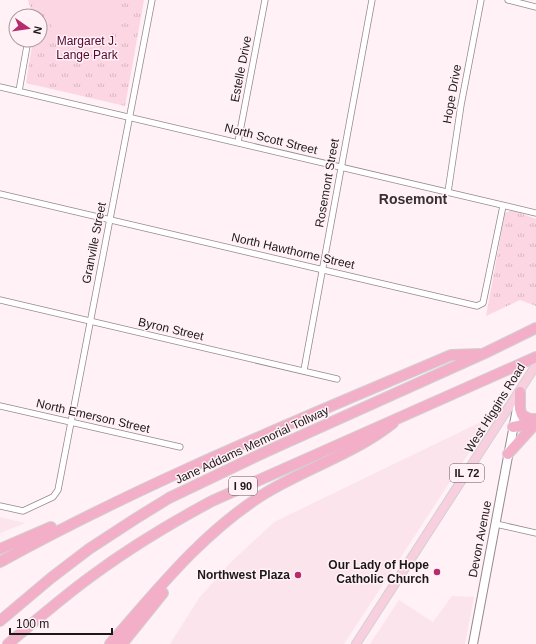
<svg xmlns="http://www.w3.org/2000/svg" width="536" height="644" font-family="Arial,sans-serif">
<defs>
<pattern id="park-tufts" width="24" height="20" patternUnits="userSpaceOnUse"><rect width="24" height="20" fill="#fcd6e3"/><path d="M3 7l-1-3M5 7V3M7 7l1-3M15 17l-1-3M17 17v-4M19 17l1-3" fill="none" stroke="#d8b7c2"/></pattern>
</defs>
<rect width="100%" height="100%" fill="#fff1f5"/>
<g fill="#fbe4ec">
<path d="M493,416L344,644H170L199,598L230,563L274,522Z"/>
<path d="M0,517L25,523L0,533Z"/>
<path d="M452,596L474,597L465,644H370L399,600L433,622Z"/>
</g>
<g fill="url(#park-tufts)">
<path d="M28,0H144L125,106L26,83L33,40H40V16H33Z"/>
<path d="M512,210L536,219V306L520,300L486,316L505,213Z"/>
</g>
<path fill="#fcd6e3" d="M40,0H121C121,17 108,39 94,48C87,52 77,54 70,57L39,5Z"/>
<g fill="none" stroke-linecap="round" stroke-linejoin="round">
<g stroke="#95898d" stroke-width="7">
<g id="street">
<path d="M508,0L536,7"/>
<path d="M0,87L536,213"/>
<path d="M19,91L28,40"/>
<path d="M238,142L265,0"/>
<path d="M448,192L461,105L481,0"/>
<path d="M0,194L477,306L483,303L503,206"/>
<path d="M0,300L337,379"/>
<path d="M304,370L372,0"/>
<path d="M0,406L180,447"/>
<path d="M0,506L23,511L53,497L58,490L152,0"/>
<path d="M496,524L536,533"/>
</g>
</g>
<g stroke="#95898d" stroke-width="10">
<path id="secondary" d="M473,644L518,403"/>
</g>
<g stroke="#d2d1d1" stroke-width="10">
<path id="primary" d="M356,644L536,365"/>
</g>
<g stroke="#d2d1d1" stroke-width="12">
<g id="highway">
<path d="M520,392V409L522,415L530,419H536"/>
<path d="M513,427L530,424L536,421"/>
<path d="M508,454L536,423"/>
<path d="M0,549L51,527"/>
<path d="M0,562C145,482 299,420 451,355L479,354"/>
<path d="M0,621L51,578L89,549L135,519L169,498L263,453L485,353L536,328"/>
<path d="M8,644C36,620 64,596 93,575C131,547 171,523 212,501L536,357"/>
<path d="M110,644C157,590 202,533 264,494C306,468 354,454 393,423"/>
<path d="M122,644L163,593"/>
</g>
</g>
<use href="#street" stroke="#fff" stroke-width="5.5"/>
<use href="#secondary" stroke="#fff" stroke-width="8"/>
<use href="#primary" stroke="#f8cfde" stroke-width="8"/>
<use href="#highway" stroke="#f3afc8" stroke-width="10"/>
</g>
<g fill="#b42c6e" stroke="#fff1f5" stroke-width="1.5">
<circle cx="437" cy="572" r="4"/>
<circle cx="298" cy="575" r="4"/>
</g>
<g text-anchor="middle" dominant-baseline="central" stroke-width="3" stroke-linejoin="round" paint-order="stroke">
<g fill="#fff1f5" stroke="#61595c" stroke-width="1">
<rect x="450" y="464" width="34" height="18" rx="3"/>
<rect x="229" y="477" width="28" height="18" rx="3"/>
</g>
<g font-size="11" font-weight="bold" fill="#1d181a">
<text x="467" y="473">IL 72</text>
<text x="243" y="486">I 90</text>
</g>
<g font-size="12" fill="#550730" stroke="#fff1f5">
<text x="87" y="41">Margaret J.<tspan x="87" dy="14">Lange Park</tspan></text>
</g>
<g font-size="12" fill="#1d181a" stroke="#fff1f5">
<text transform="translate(241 69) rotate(-79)">Estelle Drive</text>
<text transform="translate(452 94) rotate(-80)">Hope Drive</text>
<text transform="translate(271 139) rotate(14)">North Scott Street</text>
<text transform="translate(327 183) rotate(-80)">Rosemont Street</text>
<text transform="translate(94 243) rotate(-79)">Granville Street</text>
<text transform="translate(293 251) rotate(13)">North Hawthorne Street</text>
<text transform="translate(171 329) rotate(13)">Byron Street</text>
<text transform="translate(495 408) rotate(-58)">West Higgins Road</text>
<text transform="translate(93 416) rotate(13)">North Emerson Street</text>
<text transform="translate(252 445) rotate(-25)">Jane Addams Memorial Tollway</text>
<text transform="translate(480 539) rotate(-79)">Devon Avenue</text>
</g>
<g font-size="12" font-weight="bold" fill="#1d181a" stroke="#fff1f5" text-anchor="end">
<text x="429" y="565">Our Lady of Hope<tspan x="429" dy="14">Catholic Church</tspan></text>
<text x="290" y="575">Northwest Plaza</text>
</g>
<g font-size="14" font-weight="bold" fill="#392f32" stroke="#fff1f5">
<text x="413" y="199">Rosemont</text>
</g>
</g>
<g transform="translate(28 28) rotate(103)"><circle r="19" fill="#fff1f5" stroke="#a59a9d"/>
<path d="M0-3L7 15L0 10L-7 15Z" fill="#b42c6e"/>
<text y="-6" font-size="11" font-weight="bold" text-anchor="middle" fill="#1d181a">N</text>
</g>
<path d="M10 628v6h102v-6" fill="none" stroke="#1d181a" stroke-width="2"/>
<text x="16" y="628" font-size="12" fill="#1d181a" stroke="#fff1f5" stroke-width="3" paint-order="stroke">100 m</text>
</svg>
